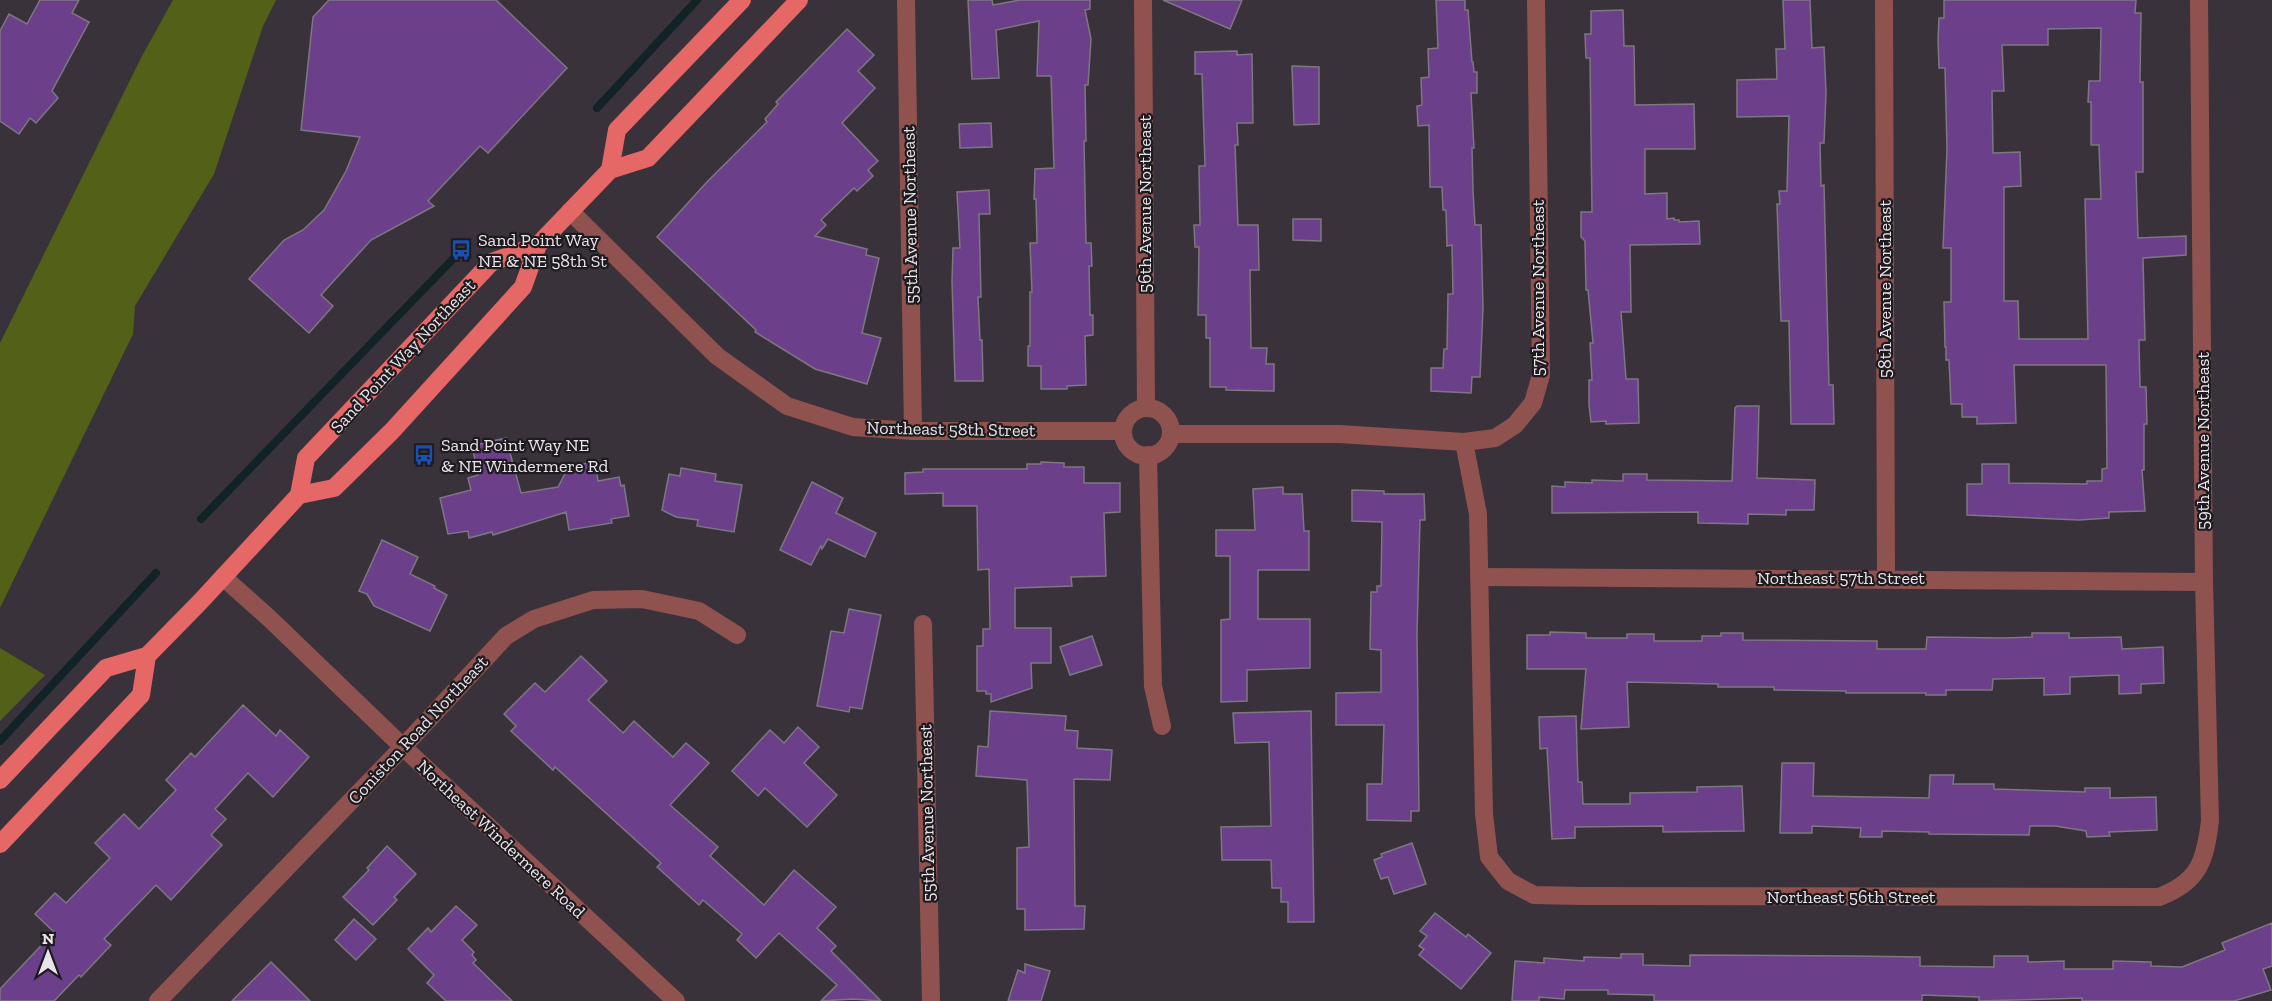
<svg xmlns="http://www.w3.org/2000/svg" width="2272" height="1001" font-family="'Zilla Slab',serif">
<rect width="100%" height="100%" fill="#39323b"/>
<g fill="#526117">
<path d="M173,0H276L263,26L214,174L135,306L133,334L0,608V343L142,56Z"/>
<path d="M0,648L45,675L0,721Z"/>
</g>
<g fill="none" stroke-linecap="round" stroke-linejoin="round">
<g stroke="#122328" stroke-width="8">
<path d="M597,108L697,0"/>
<path d="M201,519L453,259"/>
<path d="M0,741L156,573"/>
</g>
</g>
<g fill="#6c3f8a" stroke="#7d7782" stroke-width="1.5" fill-rule="evenodd">
<path d="M40,0H79L72,13L89,22L52,91L58,98L36,123L30,118L19,134L0,121V31L9,14L27,24Z"/>
<path d="M329,0H496L567,68L488,153L480,146L428,201L434,206L371,240L321,295L333,306L309,333L249,279L284,240L303,230L324,210L346,171L360,137L301,130L313,17Z"/>
<path d="M968,0H992L993,5L1020,0H1090V9L1085,10L1091,39L1088,85H1085L1086,141H1084L1086,243H1091L1092,266H1089L1090,315H1093V335L1085,336L1086,385L1067,386V389H1041V366H1028V346H1030V292H1032L1030,243H1037L1036,199H1034L1035,169L1054,168L1051,76H1037L1039,21L996,30L999,78L972,79Z"/>
<path d="M1163,0H1242L1230,29Z"/>
<path d="M1436,0H1465V10H1468L1472,62H1473L1474,72H1477V93H1471L1474,148H1472L1473,191L1475,225H1481L1483,308L1480,377H1472L1471,393L1431,391V368H1443L1444,349H1447L1448,294H1453L1452,245L1447,246L1446,210H1443L1442,187H1430L1429,125L1418,126L1417,106L1422,105L1421,78L1429,77L1428,49L1438,48Z"/>
<path d="M1783,0H1810L1812,48L1824,47L1826,93L1824,143H1820L1821,186L1824,185L1829,385H1833L1834,424H1791L1789,321H1781L1777,204H1780L1779,191H1787L1789,116L1737,117V80L1777,79L1776,49H1785Z"/>
<path d="M1944,0H2136L2135,13H2141L2140,82H2143V172H2136L2138,238L2186,236V255L2143,258L2145,340H2139L2140,387H2146L2147,424H2144V470H2142L2145,511L2109,512V518L2079,520L1967,515V484H1982V464H2009V483L2087,484V481H2102V469L2107,468L2106,365H2014L2016,423L1977,424V417H1962V404H1951L1949,360H1946V347H1945L1944,302H1951V248H1943L1947,149L1945,68H1939L1938,40L1939,18H1944ZM2101,28L2100,81H2089L2088,102H2091V145H2099L2101,199H2085L2088,339H2019L2018,301H2004V187L2021,186L2020,152L1993,153L1992,91H2004L2002,45H2048V29Z"/>
<path d="M1623,10L1624,46H1634L1635,105L1694,104L1695,149H1645V194L1667,193V219L1674,218V220H1679V222L1699,221L1700,244L1630,245L1631,312H1621L1626,379H1638L1639,423L1606,424V421L1591,422L1589,405V380H1592L1590,343H1593L1588,290H1586L1585,241L1581,237V212H1592L1590,58H1586L1585,34H1591V11Z"/>
<path d="M847,29L874,55L858,71L875,88L842,123L878,161L868,170L873,176L857,191L854,188L821,220L826,225L815,236L867,249L866,255L879,258L862,333L881,338L867,384L815,369L755,332L756,330L657,237L706,183L767,122L765,119L778,104L776,102Z"/>
<path d="M1237,51V55L1252,54L1253,123H1237L1238,145H1235L1238,225H1258L1259,270H1250L1251,348H1267L1266,364H1274V391L1226,390V387H1210V338H1206V315H1198L1199,247H1195L1194,225H1200L1199,166H1205L1202,74H1195V52Z"/>
<path d="M1292,66L1319,67V124L1294,125Z"/>
<path d="M991,123L992,147L960,148L959,124Z"/>
<path d="M989,190L990,214H979L981,297H978L980,340H982L983,381H955L952,281L953,248H960L957,192Z"/>
<path d="M1293,219H1321V241L1293,240Z"/>
<path d="M1737,406H1759L1757,478L1815,480L1814,510H1786V515L1748,514V524L1698,523V512L1552,513V486L1565,487V482L1592,483V480L1623,481V474H1647V480L1732,481L1735,408Z"/>
<path d="M506,438L521,493L558,487L569,466L595,462L598,481L619,477L621,486L624,485L629,516L611,519L612,523L569,530L566,512L493,535L492,532L469,538L468,531L448,534L440,498L471,490L468,478L478,475L473,450L480,444Z"/>
<path d="M1041,462L1064,463V467H1084V483H1120V512L1104,513L1106,576L1071,577L1072,586L1015,588V628H1051V663H1031L1032,688L991,702V694H986V691H977V646H983V629H990L989,569L978,570L977,506H943V493L905,494V473L923,472V469H1027V464H1041Z"/>
<path d="M681,468L716,474L715,481L742,485L734,532L697,526L698,520L676,517L662,510L669,474L680,476Z"/>
<path d="M812,482L843,498L836,513L876,533L865,557L828,539L822,549L821,546L811,565L780,550Z"/>
<path d="M1283,487V494H1302L1304,531H1309V570H1258V619H1310V668L1247,670V701L1221,702V620L1230,619V556H1216V530H1255L1253,489Z"/>
<path d="M1352,490L1384,491V494H1424L1425,520H1420L1417,633L1419,811H1411V821L1367,820V784H1382L1384,725H1336V693L1381,692V650L1370,649L1371,592H1377V586H1381L1382,522L1352,521Z"/>
<path d="M382,540L418,557L410,574L435,586L434,588L447,595L430,631L374,606L367,594L359,591Z"/>
<path d="M849,609L881,615L862,709L850,707L849,712L817,706L831,631L844,633Z"/>
<path d="M1550,632L1586,633V638H1627V634H1654V641H1702V636H1721V633H1743V640L1877,641V649H1926L1927,637L2004,638L2032,637V633H2069V638L2121,637L2122,649L2163,647L2164,683L2141,684V693L2119,694V675L2070,677V694L2044,695V678L1993,679L1992,690H1946V695H1926V693H1846V691L1774,690V687H1718V684L1627,682L1629,727L1581,729L1586,669H1527V635H1550Z"/>
<path d="M1092,636L1102,665L1070,675L1060,647Z"/>
<path d="M581,656L607,681L588,700L623,733L634,721L673,757L686,743L709,763L670,805L718,847L710,856L764,905L794,870L836,907L817,928L836,946L831,951L881,1001L853,999L821,1001L837,985L779,933L756,958L737,940L742,934L703,900L699,905L657,867L661,863L555,767L553,770L511,731L516,726L504,714L535,683L545,692Z"/>
<path d="M243,705L276,736L280,730L309,757L273,797L248,773L215,809L226,819L211,835L222,845L171,900L156,885L104,939L111,945L81,977L79,975L54,1001H0V989L54,932L35,914L55,893L66,903L110,858L95,843L124,814L139,829L176,790L166,780L191,753L195,757Z"/>
<path d="M990,711L1066,716L1065,730L1078,731L1077,748L1112,750L1110,780L1074,779L1075,906H1085L1084,929L1025,930V909H1017V848L1029,847L1027,780L976,776L978,746L988,747Z"/>
<path d="M1311,711L1314,922H1288V902H1281V888H1272L1271,860H1222L1221,827L1271,826L1269,742L1235,743L1233,713Z"/>
<path d="M1576,716L1578,782H1582L1583,804H1630V793L1697,792V787L1742,786L1744,831L1663,832V826L1575,827V838L1552,839L1547,748L1540,749L1539,717Z"/>
<path d="M798,727L819,747L804,763L837,795L807,827L765,788L758,796L732,771L770,730L784,743Z"/>
<path d="M1782,763H1814L1813,796L1929,798L1930,775H1954L1953,784H1994V789L2085,792V788H2110V798L2156,797L2157,830L2109,832L2110,836L2087,837L2086,831L2055,826H2030L2029,835L1929,834V832L1882,831V837H1860L1861,828L1812,826V833H1780Z"/>
<path d="M1412,843L1426,884L1394,894L1388,877L1381,879L1374,860L1382,857L1381,854Z"/>
<path d="M387,846L416,874L394,897L397,900L373,925L343,897L369,870L367,868Z"/>
<path d="M456,906L477,925L462,940L474,952L472,955L476,960L473,963L512,1001H446L427,983L434,975L408,949L428,928L431,932Z"/>
<path d="M1435,913L1466,937L1468,934L1491,953L1461,989L1419,955L1424,949L1419,946L1427,936L1420,931Z"/>
<path d="M354,919L376,939L356,960L335,940Z"/>
<path d="M2272,923V966L2263,969L2271,990L2234,1001H2082V998L1979,1001V997L1922,995V1001H1654V995L1608,994V990H1565L1564,999L1539,997V1001H1512L1515,961L1544,963V958L1584,961V957L1621,958V954H1643V965L1690,966V955L1851,956L1920,957V966L1994,967V956H2028V962L2064,961V969H2113V961L2151,962V966L2182,967L2225,950L2222,943Z"/>
<path d="M271,962L310,1001H232Z"/>
<path d="M1025,964L1050,971L1041,1001H1008L1018,970L1025,973Z"/>
</g>
<g fill="none" stroke-linecap="round" stroke-linejoin="round">
<g stroke="#90524f" stroke-width="18">
<path d="M906,0L913,431"/>
<path d="M1143,0L1146,408"/>
<path d="M1884,0L1886,578"/>
<path d="M570,211L717,356L787,406L853,427L913,431H1123"/>
<circle cx="1147" cy="432" r="24"/>
<path d="M1171,434H1339L1464,442L1495,438L1515,425L1533,403L1541,375L1536,0"/>
<path d="M1464,442L1478,514L1484,814L1489,857L1508,881L1534,895L1582,896L2159,897C2199,882 2205,861 2210,821L2204,582L2199,0"/>
<path d="M1148,455L1153,686L1162,726"/>
<path d="M223,577L269,618L403,747L676,1001"/>
<path d="M1479,577L2204,582"/>
<path d="M923,624L931,1001"/>
<path d="M158,1001L403,747L506,636L534,619L593,600L642,599L699,611L737,635"/>
</g>
<g stroke="#e66866" stroke-width="18">
<path d="M610,170L617,130L742,0"/>
<path d="M299,495L334,488L392,431L523,287L538,245L610,170L648,158L799,0"/>
<path d="M0,780L106,668L147,656L200,602L299,495L306,458L487,267L492,262L538,245"/>
<path d="M0,844L141,695L147,656"/>
</g>
</g>
<defs>
<g id="bus-bare" transform="scale(1.62)"><path d="M-5-6H5V4H4V6H2V4H-2V6H-4V4H-5ZM-3.5-4V0h7V-4ZM-3.5 1.2v1.5H-2V1.2ZM2 1.2v1.5H3.5V1.2Z" fill="#1a4fb4" stroke="#1e1b1f" stroke-width="2.5" paint-order="stroke"/></g>
</defs>
<g fill-rule="evenodd">
<use href="#bus-bare" x="461" y="250"/>
<use href="#bus-bare" x="424" y="455"/>
</g>
<g text-anchor="middle" dominant-baseline="central" stroke-width="4.5" stroke-linejoin="round" paint-order="stroke">
<g font-size="18" fill="#e9e4ea" stroke="#1e1b1f">
<text transform="translate(1145 204) rotate(-90)">56th Avenue Northeast</text>
<text transform="translate(910 215) rotate(-91)">55th Avenue Northeast</text>
<text transform="translate(1538 288) rotate(-90)">57th Avenue Northeast</text>
<text transform="translate(1885 289) rotate(-90)">58th Avenue Northeast</text>
<text transform="translate(403 356) rotate(-47)">Sand Point Way Northeast</text>
<text transform="translate(951 429) rotate(1)">Northeast 58th Street</text>
<text transform="translate(2203 441) rotate(-90)">59th Avenue Northeast</text>
<text x="1841" y="578">Northeast 57th Street</text>
<text transform="translate(418 730) rotate(-47)">Coniston Road Northeast</text>
<text transform="translate(927 813) rotate(-91)">55th Avenue Northeast</text>
<text transform="translate(501 839) rotate(43)">Northeast Windermere Road</text>
<text x="1851" y="897">Northeast 56th Street</text>
</g>
<g font-size="18" fill="#e9e4ea" stroke="#1e1b1f" text-anchor="start">
<text x="478" y="240">Sand Point Way<tspan x="478" dy="21">NE &amp; NE 58th St</tspan></text>
<text x="441" y="445">Sand Point Way NE<tspan x="441" dy="21">&amp; NE Windermere Rd</tspan></text>
</g>
</g>
<g transform="translate(48 953)" stroke="#1e1b1f" stroke-width="4.5" paint-order="stroke">
<path d="M0-4.5L10 22L0 15L-10 22Z" fill="#e9e4ea"/>
<text y="-9" font-size="16" font-weight="bold" text-anchor="middle" fill="#e9e4ea">N</text>
</g>
</svg>
